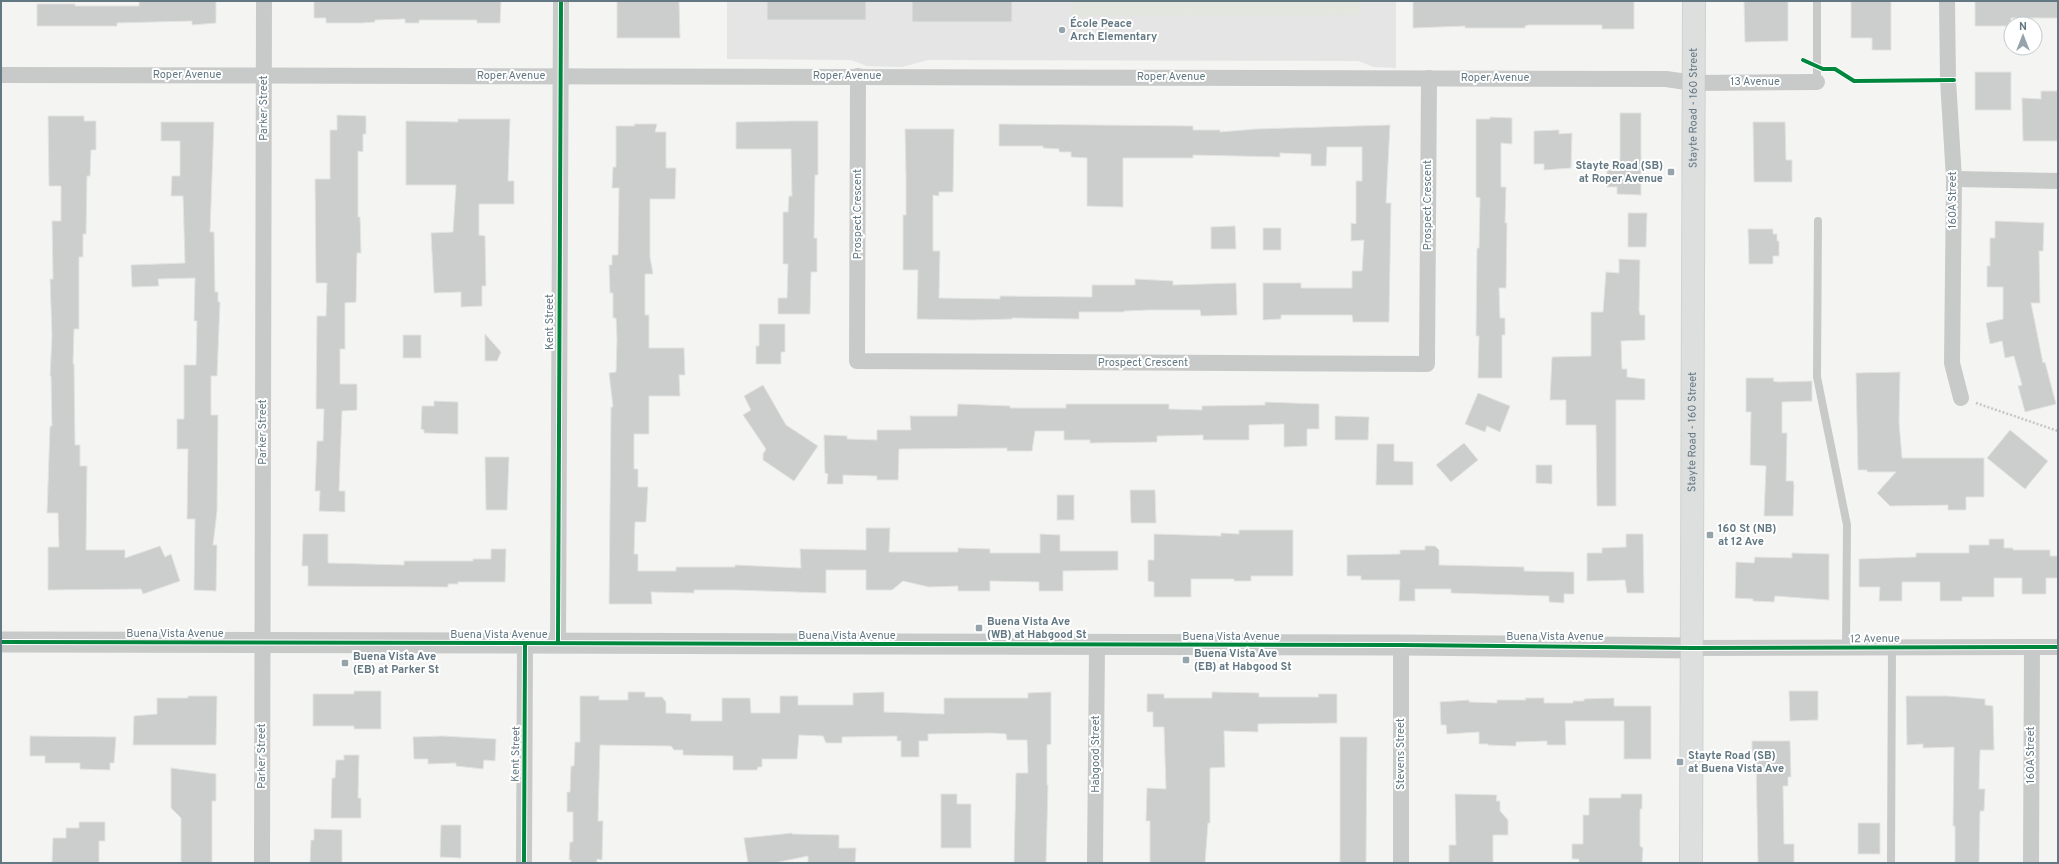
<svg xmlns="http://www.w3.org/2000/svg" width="2059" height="864" font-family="Overpass,sans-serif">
<rect width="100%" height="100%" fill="#f4f4f2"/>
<path fill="#e4e5e4" d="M727,1H1396V68L1374,67L1358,61L928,60L902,67L867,66L851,60L727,59Z"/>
<path fill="#e3e6df" d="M1072,1H1360V15L1073,16Z"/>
<g fill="#cccecd" stroke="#e3e3e2">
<path d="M139,1H216V23L192,25V21L117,23V26H37V4H75V6H139Z"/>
<path d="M314,1H501L500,23H477V20H419V23H405V19L375,20V22L362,23H326V18H314Z"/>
<path d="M617,1H679L680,38H617Z"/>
<rect x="767" y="1" width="99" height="19"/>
<rect x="912" y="1" width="100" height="21"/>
<path d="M1413,1H1634V29H1602V25H1529L1525,26V28H1465V26L1413,28Z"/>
<path d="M1746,1H1788V41L1745,42L1744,2Z"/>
<path d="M1851,1H1891V50H1872V38H1851Z"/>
<path d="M1975,1H2058V18H2011V26H1975Z"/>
<rect x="1975" y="72" width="36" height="38"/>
<path d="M2041,91H2058V141H2023L2022,98L2041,99Z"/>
<path d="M1620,113H1641V195L1617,194V187H1607V170H1617V160H1620Z"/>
<path d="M337,115L366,116V134H363V152L358,151V217H360L361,253H357L356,302L345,303V349H340V384H357V410L342,411L339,491H345V512L319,511L320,491H315L317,441H323L324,409H316L317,316H326L327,283H316L315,179H330V130H337Z"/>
<path d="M48,116H84V121H96V150H91L90,176H87L86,234H83V257H79V329H74L73,364H74L75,445H80V466H87L86,550H125V558L160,546L165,557L171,554L180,581L143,594L141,589L48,590V547H59L58,513H47L50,426H52L51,376H50L52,336L50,279H53L52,221H61V186H49Z"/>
<path d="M1490,117L1512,118V144L1501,143V187H1506L1505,223H1507L1506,288H1499L1500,318H1505V335H1502V378H1478L1479,336H1476L1477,248H1479L1480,198L1476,197V119H1490Z"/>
<path d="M458,119H510L508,181H514V204H479V235L485,236L486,286H482V306L461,307V292L434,293L431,233L453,232L456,185H406V121L458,122Z"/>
<path d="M791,121H818V175H815L814,238H817V272H811L810,314H778V298H787L788,264H783V212H788L789,196H792L791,149H736V122Z"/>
<path d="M161,122H214L210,232H214L215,292H218V302H220L217,376H211V415H218L217,511L213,545H217L216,591L194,590L195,519H187L188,449H177V419H184V365H196L197,321H194L195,278L158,279L159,286L132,287L131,265L185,263L183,196H171L172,176H180V141H161Z"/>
<path d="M1753,122H1785L1786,160H1792V182H1754Z"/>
<path d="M634,124H657L655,132H666V168H676L675,199H650V257L653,274H645V315H649V348H684L685,375H679L680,396H649V434H634V469H638V487H648L646,522H635L634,554H638V571H676V567H735V565L801,568L800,549L866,550V528H890L889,552H958V548L990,549V553H1040V534L1060,535V551H1118V570L1063,571V591H1039V582L990,581V591H958V586L929,587L903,581L892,590H866V570H826V593L734,590H694V593L651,592L652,604H609L611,407H613L609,373L616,372L617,340L616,318H613V293H610L609,265H612V255H618L619,188H612L613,167H616V126H635Z"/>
<path d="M999,124L1193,126V130H1220V132L1256,129L1390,125L1386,203H1391L1389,322H1353L1352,315H1281V319L1263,320V283H1301V288H1352V271H1362L1364,240L1351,241V223L1356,224V181H1362V147H1327L1326,166H1311V154L1280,153V157L1193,155V158H1123V207L1087,206V158L1071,157V152H1059V149L1043,148V146H999Z"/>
<path d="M905,129H954L953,192H939V196L933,195V251H940L939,298L1000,299V296L1092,297V285H1135V279L1173,281V285L1236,283L1237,315L1201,316L1200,310H1149L1124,311V312H1079V319L1012,318V319L972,320L917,319L918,270H903V215H906V176Z"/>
<path d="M1559,130V134L1572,133L1571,168L1544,170V164H1534V131Z"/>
<path d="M1628,213H1647L1646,247H1628Z"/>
<path d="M1995,221L2044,223L2043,251H2039L2040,303H2031L2043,363L2045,362L2056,404L2025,412L2018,386L2022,385L2014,356L2005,358L2002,341L1990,344L1986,323L2003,319V287H1987V266H1990V238H1995Z"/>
<path d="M1235,226L1236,249H1211V227Z"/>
<rect x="1263" y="228" width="18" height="22"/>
<path d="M1748,229H1773V234H1777V241H1779V256H1773V264H1749Z"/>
<path d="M1619,259L1640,260L1639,310L1640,315H1645V340L1621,341L1622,369H1627V377L1645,379V400H1616V506H1597L1596,425H1566V400H1550L1552,357L1591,356V312H1603L1606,272L1619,273Z"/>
<path d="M759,324H785V352H781V364H756V346H759Z"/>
<path d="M485,334L501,352L497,361H485Z"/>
<rect x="403" y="335" width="18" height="23"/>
<path d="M1900,372L1899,422L1902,458H1984V497H1966V510H1948V505L1890,506L1877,493L1896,472H1867V470H1858L1856,373Z"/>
<path d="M1746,378H1774L1773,381L1778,382L1812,381V401L1782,402V433H1787L1786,481H1793L1794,485L1793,516H1764L1766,466L1750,465L1751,412H1746Z"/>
<path d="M763,385L786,425L818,446L794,481L763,460V454L766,449L743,415L751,410L744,396Z"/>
<path d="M1478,393L1510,406L1500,432L1487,426L1485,432L1465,424Z"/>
<path d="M434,401L458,402V434L424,433V430L421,429L422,406H434Z"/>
<path d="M1265,402L1319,404V429H1307V446L1284,447V424L1249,425V440H1203V435L1157,436V442L1090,443V440H1064V431H1035L1032,451H1007V448L899,449L898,480H877V476L843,475V484H827L828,474L825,473L824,435L847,436V439L877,440V430H911L910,416H957L958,404L1010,406V408H1066V404H1169V409L1202,410V406L1265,405Z"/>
<path d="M1335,416L1369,417L1368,440H1335Z"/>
<path d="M2010,430L2048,461L2025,489L1987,458Z"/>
<path d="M1464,443L1478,460L1451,482L1436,465Z"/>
<path d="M1377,444H1394V461L1413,462V485H1376Z"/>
<path d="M485,457H509L507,510H486Z"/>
<path d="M1536,465H1552V484L1536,483Z"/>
<path d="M1130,490H1155L1156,523H1131Z"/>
<rect x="1057" y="495" width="17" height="25"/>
<path d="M1239,530H1293V576H1251V581H1234V579H1191V597H1154V582L1148,581V560H1154V534L1221,536V533L1239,534Z"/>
<path d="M303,534H328V563L404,565V561H473V559H491V549H506L505,582H458V584H448V587L308,586V566H302Z"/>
<path d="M1626,534H1643L1644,593H1627L1625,580L1587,581V553H1602V548L1626,547Z"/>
<path d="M1989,539H2004V548H2013V550H2050V556H2058V578H2046V594H2022V578H1994V597H1962V601H1940V582H1902V601H1879L1880,587H1859V559L1916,557V553H1969V545H1989Z"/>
<path d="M1425,546H1435L1439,550V565L1524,567V571L1574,572V594H1564V603L1549,602V596L1451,593V589H1415V601H1399L1400,580H1361V576H1347V555L1400,554V550H1425Z"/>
<path d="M1792,553L1829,554V600L1775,596L1774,602L1753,601V599L1735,598L1736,562L1754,563L1755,557L1792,558Z"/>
<path d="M354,691H381V729H354V726H313V694H354Z"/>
<path d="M1789,691H1818V720L1790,721Z"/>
<path d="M628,692H645V697H662L666,702V713L691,714V721H722V698H750L751,713H780V696H798V705H853V693L884,692V712L944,714V698H1028V693L1051,692V744L1047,745V785H1048L1046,863H1014L1016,773H1028L1027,740H1007L1006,734L991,733L928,734V741H919V757H901V741H897V736L842,737V743H826L823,736L799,735L797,759H762V767H758L757,770H733V756L683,755V750H674L671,746L600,745L598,821H603L602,860L597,859V863H571V860H569L570,842H573V812H567V792H570L571,766H574L575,742H580V696H599V700H628Z"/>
<path d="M1212,692L1259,693V697H1319L1318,694H1337V723L1258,724V732L1224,731L1225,767L1210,768V823H1208L1205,863H1150V821H1146L1147,788L1166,789L1164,727H1153V712H1147V694H1164V698H1212Z"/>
<path d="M188,696H217L216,745H133L134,716L157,714V698H188Z"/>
<path d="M1906,696H1947L1985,699V705L1993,706L1994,750H1980L1979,789H1985L1984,811H1980L1979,863H1955V826H1953L1954,747L1923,748V744L1907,745Z"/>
<path d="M1525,698H1544V703H1573V701H1584V699L1614,698V706H1651V759H1624V721H1565L1566,745H1547V741L1516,742V746L1488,745V744H1479V732L1447,734L1446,725H1441L1440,702L1469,700V702L1497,703V700H1526Z"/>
<path d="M30,736L116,737L114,763H110V770L80,769V763H45V756H30Z"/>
<path d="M442,736L496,739L495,761L484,760L483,769L456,766V763L428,764V759H414L413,737Z"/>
<path d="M1340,737H1367L1366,863H1340Z"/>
<path d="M1752,741H1790L1791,777H1788V786H1783L1784,844H1794V863H1758L1756,759H1752Z"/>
<path d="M344,755H359L358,798H361V818H331L332,778H335L336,760H344Z"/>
<path d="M171,768L216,774V801H212V863H181V818L171,808Z"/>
<path d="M941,794H957V804H971V848H941Z"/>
<path d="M1455,794L1497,795L1496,801H1500V811L1508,820V835H1493V863H1449V845H1456Z"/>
<path d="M1621,794H1642V809H1640V846L1643,848L1642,863H1579V859H1572V844H1583V815H1589V798H1621Z"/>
<path d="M79,822H105V841H99V863H52L53,838H66V828H79Z"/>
<rect x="1858" y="823" width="22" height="31"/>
<path d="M441,825H461V858L440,857Z"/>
<path d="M314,829L342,830V863H310L311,840H314Z"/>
<path d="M792,833V834L839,835V848H856L855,863H808V856L774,863H748L744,838Z"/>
</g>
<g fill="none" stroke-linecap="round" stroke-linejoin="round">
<g stroke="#d0d1d1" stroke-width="24">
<g id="secondary">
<path id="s1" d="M1691,863L1694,1"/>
</g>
</g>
<path stroke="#c5c7c8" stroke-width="2.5" stroke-dasharray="2 2" stroke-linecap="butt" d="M1976,403L2058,431"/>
<g stroke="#c8caca" stroke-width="8">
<path d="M1817,1V82"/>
<path d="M1818,221L1817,377L1847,525L1846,648"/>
<path d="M1891,863L1892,647"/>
</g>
<g stroke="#c8caca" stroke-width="16">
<path d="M1947,1L1948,80L1954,179L1952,363L1961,398"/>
<path d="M1,75L1666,79L1694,83L1817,82"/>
<path d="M858,76L857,361L1427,364L1429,78"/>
<path d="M1954,179L2058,181"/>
<path d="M558,643L561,1"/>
<path d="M1693,648L2058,647"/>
<path d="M262,863L264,1"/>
<path d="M524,863L525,644"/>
<path d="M1095,863L1097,646"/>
<path d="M1401,863V645"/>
<path d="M2031,863L2032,647"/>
</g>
<path stroke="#c8caca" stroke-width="21" d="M1,642L1401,645L1693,648"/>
<use href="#secondary" stroke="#dddede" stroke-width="22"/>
<g stroke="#fff" stroke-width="6">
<g id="cycleway">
<path d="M1803,60L1823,69H1835L1854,81L1954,80"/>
<path d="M1,642L1401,645L1693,648L2058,647"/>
<path d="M558,643L561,1"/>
<path d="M524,863L525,644"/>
</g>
</g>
<use href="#cycleway" stroke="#00873e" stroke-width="4"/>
</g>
<g fill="#95a3aa" stroke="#fff" stroke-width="1.5">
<circle cx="1062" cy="30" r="4"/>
<rect x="1667" y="168" width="8" height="8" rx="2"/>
<rect x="1706" y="531" width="8" height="8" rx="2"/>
<rect x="975" y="624" width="8" height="8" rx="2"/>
<rect x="1182" y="656" width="8" height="8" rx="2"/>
<rect x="341" y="659" width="8" height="8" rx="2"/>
<rect x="1676" y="758" width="8" height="8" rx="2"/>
</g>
<g text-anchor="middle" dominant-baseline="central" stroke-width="4" stroke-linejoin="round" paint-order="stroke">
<g font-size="11" font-weight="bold" fill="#627883" stroke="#fff" text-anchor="start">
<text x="1070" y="24">École Peace<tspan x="1070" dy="13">Arch Elementary</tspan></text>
<text x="1663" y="166" text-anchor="end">Stayte Road (SB)<tspan x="1663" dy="13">at Roper Avenue</tspan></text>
<text x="1718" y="529">160 St (NB)<tspan x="1718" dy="13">at 12 Ave</tspan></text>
<text x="987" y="622">Buena Vista Ave<tspan x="987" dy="13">(WB) at Habgood St</tspan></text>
<text x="1194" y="654">Buena Vista Ave<tspan x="1194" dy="13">(EB) at Habgood St</tspan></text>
<text x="353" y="657">Buena Vista Ave<tspan x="353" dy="13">(EB) at Parker St</tspan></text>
<text x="1688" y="756">Stayte Road (SB)<tspan x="1688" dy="13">at Buena Vista Ave</tspan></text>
</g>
<g font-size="11" fill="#627883" stroke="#fff">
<text x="187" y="75">Roper Avenue</text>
<text x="511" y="76">Roper Avenue</text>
<text x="847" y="76">Roper Avenue</text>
<text x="1171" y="77">Roper Avenue</text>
<text x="1495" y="78">Roper Avenue</text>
<text x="1755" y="82">13 Avenue</text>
<text transform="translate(264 108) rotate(-90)">Parker Street</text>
<text stroke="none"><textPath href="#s1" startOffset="755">Stayte Road - 160 Street</textPath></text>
<text transform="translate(1953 200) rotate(-90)">160A Street</text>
<text transform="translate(1428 205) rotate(-90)">Prospect Crescent</text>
<text transform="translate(858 214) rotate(-90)">Prospect Crescent</text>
<text transform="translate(550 322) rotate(-90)">Kent Street</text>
<text x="1143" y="363">Prospect Crescent</text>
<text transform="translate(263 432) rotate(-90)">Parker Street</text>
<text stroke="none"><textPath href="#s1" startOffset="431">Stayte Road - 160 Street</textPath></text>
<text x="175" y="634">Buena Vista Avenue</text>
<text x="499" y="635">Buena Vista Avenue</text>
<text x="847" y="636">Buena Vista Avenue</text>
<text x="1231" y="637">Buena Vista Avenue</text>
<text x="1555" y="637">Buena Vista Avenue</text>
<text transform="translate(1875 639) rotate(-1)">12 Avenue</text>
<text transform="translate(516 754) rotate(-89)">Kent Street</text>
<text transform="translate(1096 754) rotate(-90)">Habgood Street</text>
<text transform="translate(1401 754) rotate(-90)">Stevens Street</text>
<text transform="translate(2031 755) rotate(-90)">160A Street</text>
<text transform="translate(262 756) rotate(-90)">Parker Street</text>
</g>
</g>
<rect width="2059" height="864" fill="none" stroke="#627883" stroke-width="4"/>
<g transform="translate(2023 36)"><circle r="19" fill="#ffffff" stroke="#c0c9cd"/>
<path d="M0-3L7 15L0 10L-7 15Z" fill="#95a3aa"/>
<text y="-6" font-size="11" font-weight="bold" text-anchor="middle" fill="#627883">N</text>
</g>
</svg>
